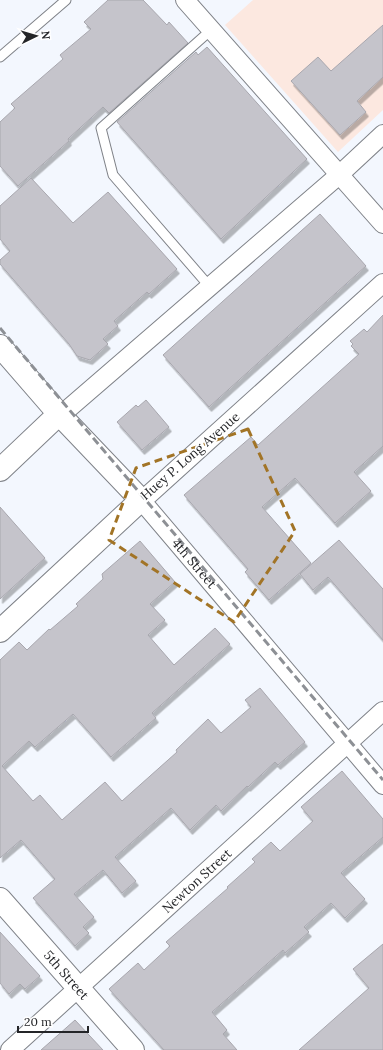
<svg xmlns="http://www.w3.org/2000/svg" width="383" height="1050" font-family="Lora,serif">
<defs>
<filter id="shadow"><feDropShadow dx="2.5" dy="4.5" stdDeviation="0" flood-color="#0004"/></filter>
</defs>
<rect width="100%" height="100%" fill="#f3f7fe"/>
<path fill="#fce8e0" d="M253,0H383V110L338,152L225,25Z"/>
<g fill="#c5c4cb" stroke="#a8a7ae" filter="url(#shadow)">
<path d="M108,0H143L167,25L169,22L188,43L109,113L103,107L68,139L69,141L18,186L0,166V122L15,108L11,104L63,59L60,55L91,29L84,22Z"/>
<path d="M383,25V77L357,101L366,112L340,135L291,81L318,57L331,71Z"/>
<path d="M207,47L307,159L221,239L117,122L196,52L198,55Z"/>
<path d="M31,178L73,223L108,192L177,269L149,294L147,292L114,321L118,326L103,339L108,344L90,360L77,356L69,344L0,264V260L10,251L0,239V206Z"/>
<path d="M320,214L366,266L209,407L163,355Z"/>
<path d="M383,315V446L354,472L371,491L335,523L295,478L262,507L311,563L269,600L245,572L248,569L184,495L251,437L258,445L359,354L351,346L353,344L350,341L364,329L367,332Z"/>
<path d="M146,400L169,427L142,450L117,422L136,405L138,407Z"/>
<path d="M0,507L45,558L0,599Z"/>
<path d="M339,540L383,589V640L328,577L313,590L300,574Z"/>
<path d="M140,541L175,582L150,604L165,620L148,635L174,665L215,628L230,644L152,713L156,718L111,757L73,714L35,747L29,741L2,766L33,801L40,795L62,820L105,782L122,801L177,752L176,750L208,719L221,733L251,707L245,700L260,688L305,742L278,765L275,762L248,787L247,786L221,811L216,805L190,830L171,808L115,857L136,881L122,893L103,870L74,894L94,917L83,927L89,933L75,946L33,898L55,879L21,840L0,858V660L19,642L27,650L49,629L50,630L78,606L76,604L103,579L102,574Z"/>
<path d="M342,771L383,819V837L341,873L365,899L345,918L331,903L304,927L309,932L285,953L283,950L212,1012L227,1030L223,1034L237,1050H164L109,989L138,963L144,970L170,946L166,942L228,888L227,887L255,862L252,859L271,842L280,851L313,821L301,807Z"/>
<path d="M0,932L40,976L25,989L20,984L9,994L0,983Z"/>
<path d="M383,944V1050H299L369,988L353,969Z"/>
<path d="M75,1020L103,1050H41Z"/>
</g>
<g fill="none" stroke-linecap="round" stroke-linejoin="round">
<g stroke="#7f8288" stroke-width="11">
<g id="service">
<path d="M0,57L66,0"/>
<path d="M210,287L113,175L101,128L211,30"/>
</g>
</g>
<g stroke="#7f8288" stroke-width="20">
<g id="minor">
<path d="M185,0L383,224"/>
<path id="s1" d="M383,283L145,498L141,500L383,785"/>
<path d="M59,414L68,409L339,175L383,134"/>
<path id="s2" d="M10,1050L383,711"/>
</g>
</g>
<g stroke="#7f8288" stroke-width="24">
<g id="secondary">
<path d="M0,346L59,414L141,500L0,631"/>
<path d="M0,470L59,414"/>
<path id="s3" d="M0,899L133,1050"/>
</g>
</g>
<use href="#service" stroke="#fff" stroke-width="9"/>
<use href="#minor" stroke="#fff" stroke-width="18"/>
<use href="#secondary" stroke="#fff" stroke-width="22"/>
<path stroke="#8d9095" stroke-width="3" stroke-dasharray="8 4" stroke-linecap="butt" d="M0,328L383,780"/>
</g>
<path fill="none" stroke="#a27426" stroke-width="3" stroke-dasharray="8 5" stroke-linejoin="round" d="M248,429L295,531L234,622L109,540L136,468Z"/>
<g text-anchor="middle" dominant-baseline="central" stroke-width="3.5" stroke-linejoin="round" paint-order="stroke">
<g font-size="13" fill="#242528" stroke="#fff">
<text transform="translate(190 456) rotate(-41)">Huey P. Long Avenue</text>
<text stroke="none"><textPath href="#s1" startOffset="408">4th Street</textPath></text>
<text stroke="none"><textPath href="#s2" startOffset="252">Newton Street</textPath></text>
<text stroke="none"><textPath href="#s3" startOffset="101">5th Street</textPath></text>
</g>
</g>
<g transform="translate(36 36) rotate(85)" stroke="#ffffff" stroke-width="3" paint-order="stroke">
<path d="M0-3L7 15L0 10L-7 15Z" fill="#242528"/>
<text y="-6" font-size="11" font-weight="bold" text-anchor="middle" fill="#242528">N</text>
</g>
<path d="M18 1026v6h70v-6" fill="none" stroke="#242528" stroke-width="2"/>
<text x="24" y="1026" font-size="12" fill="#242528" stroke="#ffffff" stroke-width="3" paint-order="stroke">20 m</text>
</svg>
